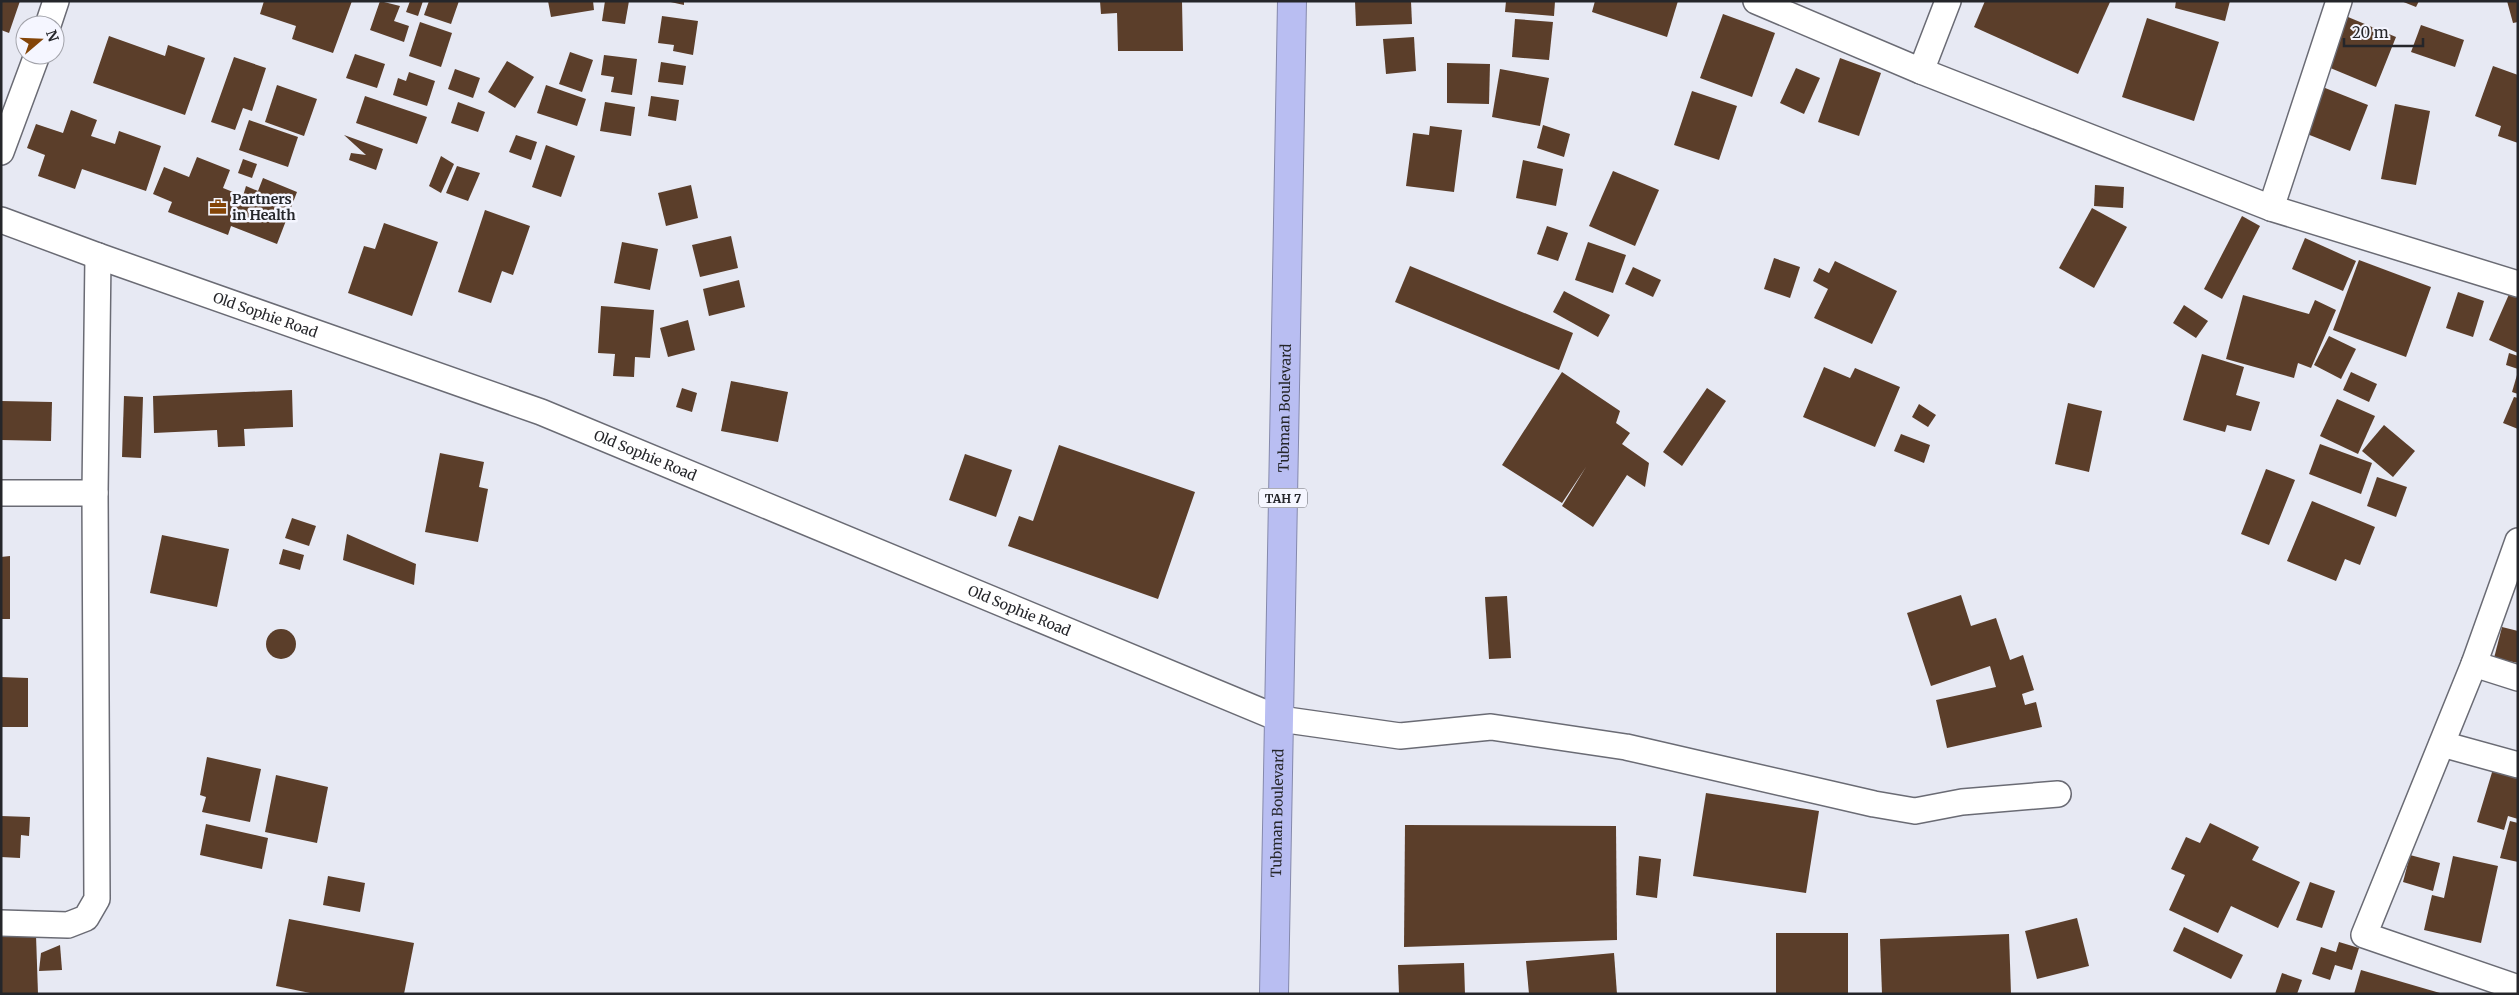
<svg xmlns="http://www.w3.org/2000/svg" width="2519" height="995" font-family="Merriweather,serif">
<rect width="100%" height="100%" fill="#e7e9f3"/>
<g fill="#5b3e2a">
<path d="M1,1H20L9,33L1,30Z"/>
<path d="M264,1H352L333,53L292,39L296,26L260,14Z"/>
<path d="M380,1L400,6L394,21L409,26L404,42L370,30Z"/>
<path d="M410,1H423L418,16L406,12Z"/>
<path d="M429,1H459L451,24L424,15Z"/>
<path d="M548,1H593L594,10L551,17Z"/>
<path d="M605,1H629L625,24L602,21Z"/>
<path d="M666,1H684V5Z"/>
<path d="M1100,1H1182L1183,51H1118L1117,13L1101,14Z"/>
<path d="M1355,1H1411L1412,24L1356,26Z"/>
<path d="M1506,1H1555L1554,16L1505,12Z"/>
<path d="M1595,1H1678L1667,37L1592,12Z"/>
<path d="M1985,1H2107L2110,2L2078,74L1974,27Z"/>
<path d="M2176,1H2230L2225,21L2175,8Z"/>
<path d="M2401,1H2419L2416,7Z"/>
<path d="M2507,1H2518V22L2513,23Z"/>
<path d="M1723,14L1775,33L1752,97L1700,78Z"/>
<path d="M662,16L698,21L693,55L673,51L674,45L658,43Z"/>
<path d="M2348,17L2396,37L2376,87L2328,67Z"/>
<path d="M2147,18L2219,42L2194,121L2122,97Z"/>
<path d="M1515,19L1553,22L1549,60L1512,57Z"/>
<path d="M420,22L452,33L441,67L409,56Z"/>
<path d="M2421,25L2464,40L2455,67L2411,52Z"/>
<path d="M109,36L165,56L168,45L205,58L185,115L93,83Z"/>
<path d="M1414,37L1416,71L1386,74L1383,39Z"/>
<path d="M570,52L593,60L582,92L559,84Z"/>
<path d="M355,54L385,64L377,88L346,78Z"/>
<path d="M604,55L637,59L632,95L611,92L614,77L601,75Z"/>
<path d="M234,57L266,68L252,111L243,108L235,130L211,122Z"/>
<path d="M1840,58L1881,73L1859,136L1818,122Z"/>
<path d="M507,61L534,77L515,108L488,92Z"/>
<path d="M661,62L686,66L683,85L658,82Z"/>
<path d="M1447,63L1490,64L1489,104L1447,103Z"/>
<path d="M2493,66L2518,75V143L2498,136L2501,126L2475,116Z"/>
<path d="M1796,68L1820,78L1804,114L1780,103Z"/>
<path d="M455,69L480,78L473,98L448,89Z"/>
<path d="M1500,69L1549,78L1540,126L1492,117Z"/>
<path d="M409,72L435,81L427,106L393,95L398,78L406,81Z"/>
<path d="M2315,84L2368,105L2350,151L2297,130Z"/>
<path d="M277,85L317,99L304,136L265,122Z"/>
<path d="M546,85L586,99L577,126L537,113Z"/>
<path d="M1692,91L1737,106L1719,160L1674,145Z"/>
<path d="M365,96L427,117L417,144L356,123Z"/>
<path d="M651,96L679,100L676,121L648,116Z"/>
<path d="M458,102L485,112L478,132L451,123Z"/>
<path d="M605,102L635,107L631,136L600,131Z"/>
<path d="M2395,104L2430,111L2416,185L2381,179Z"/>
<path d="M71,110L97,120L91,136L115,144L119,131L161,146L146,191L82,169L75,189L38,176L45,155L27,148L36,124L63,133Z"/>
<path d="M249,120L298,137L288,167L239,150Z"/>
<path d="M1543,125L1570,134L1564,157L1537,148Z"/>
<path d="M1430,126L1462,130L1454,192L1406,186L1413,133L1429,135Z"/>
<path d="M344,135L383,149L376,170L349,160L351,153L366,155Z"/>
<path d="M516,135L537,142L531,160L509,152Z"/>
<path d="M546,145L575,156L561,197L532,187Z"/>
<path d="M441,156L454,164L441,193L429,186Z"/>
<path d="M197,157L230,170L223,188L243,196L246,186L258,191L263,178L297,192L277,244L231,226L228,235L168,212L172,202L153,194L164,167L189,177Z"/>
<path d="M243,159L257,164L252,178L238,173Z"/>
<path d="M1523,160L1563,169L1556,206L1516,198Z"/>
<path d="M457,166L480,173L468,201L446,193Z"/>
<path d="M1613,171L1659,190L1635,246L1589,226Z"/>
<path d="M691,185L698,218L666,226L658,193Z"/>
<path d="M2095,185L2124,187L2123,208L2094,206Z"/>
<path d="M2092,208L2127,227L2094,288L2059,268Z"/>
<path d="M485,210L530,226L513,275L502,271L491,303L458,292Z"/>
<path d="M2242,216L2260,226L2222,299L2204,289Z"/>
<path d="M384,223L438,242L412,316L348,293L364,246L375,249Z"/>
<path d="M1547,226L1568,233L1558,261L1537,254Z"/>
<path d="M731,236L738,268L700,277L692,245Z"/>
<path d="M2305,238L2356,261L2343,291L2292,269Z"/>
<path d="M622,242L658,249L650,290L614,283Z"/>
<path d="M1588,242L1626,255L1613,293L1575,280Z"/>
<path d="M1774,258L1800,267L1790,298L1764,289Z"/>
<path d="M2359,260L2431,287L2406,357L2333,330Z"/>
<path d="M1835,261L1897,291L1872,344L1814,318L1828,289L1813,281L1819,268L1829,273Z"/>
<path d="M1410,266L1573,333L1559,370L1395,302Z"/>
<path d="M1633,267L1661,280L1653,297L1625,284Z"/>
<path d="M739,280L745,307L709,316L703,289Z"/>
<path d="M1564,291L1610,315L1598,337L1553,312Z"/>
<path d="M2458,292L2484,301L2473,337L2446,328Z"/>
<path d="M2510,292L2518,295V353L2489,340Z"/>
<path d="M2243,295L2309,314L2315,300L2336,310L2311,368L2298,363L2294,378L2226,359Z"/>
<path d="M2184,305L2208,321L2196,338L2173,323Z"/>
<path d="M601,306L654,310L650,358L635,357L634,377L613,376L615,354L598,353Z"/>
<path d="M688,320L695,350L668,357L660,328Z"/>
<path d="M2329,336L2356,349L2341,379L2314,365Z"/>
<path d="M2509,353L2518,356V369L2506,365Z"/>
<path d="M2202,354L2244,367L2236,395L2260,402L2251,431L2227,425L2225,432L2183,420Z"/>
<path d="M1824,367L1850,378L1855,368L1900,387L1875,447L1803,417Z"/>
<path d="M1562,372L1620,411L1616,423L1630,433L1622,444L1649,463L1645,487L1627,475L1593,527L1562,506L1586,467L1562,503L1502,465Z"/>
<path d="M2351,372L2377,384L2369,402L2343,390Z"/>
<path d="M2517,375H2518V394L2512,392Z"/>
<path d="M731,381L788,392L778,442L721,431Z"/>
<path d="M682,388L697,393L692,412L676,407Z"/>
<path d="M1707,388L1726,401L1682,466L1663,452Z"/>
<path d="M292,390L293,427L244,429L245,446L218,447L217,430L154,433L153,396Z"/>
<path d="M124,396L143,397L141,458L122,457Z"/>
<path d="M2514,397L2518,398V429L2503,423Z"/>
<path d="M2337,399L2375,416L2358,454L2320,436Z"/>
<path d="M1,401L52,402L51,441L1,440Z"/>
<path d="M2068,403L2102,411L2089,472L2055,464Z"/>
<path d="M1919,404L1936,415L1928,427L1912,417Z"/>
<path d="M2384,425L2415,451L2393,477L2362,451Z"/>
<path d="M1901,434L1930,445L1924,463L1894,451Z"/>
<path d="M2320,444L2372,463L2361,494L2309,474Z"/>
<path d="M1059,445L1195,492L1158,599L1008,546L1019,516L1033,521Z"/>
<path d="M440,453L484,462L479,487L488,489L478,542L425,532Z"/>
<path d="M965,454L1012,470L996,517L949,500Z"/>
<path d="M2266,469L2295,480L2269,545L2241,534Z"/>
<path d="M2377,477L2407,487L2396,517L2367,506Z"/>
<path d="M2312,501L2375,527L2360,565L2345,559L2336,581L2287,561Z"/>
<path d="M292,518L316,526L309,546L285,538Z"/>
<path d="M347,534L416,564L414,585L343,560Z"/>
<path d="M162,535L229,549L217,607L150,593Z"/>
<path d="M283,549L304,555L300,570L279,564Z"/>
<path d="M10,556V619H1V557Z"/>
<path d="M1961,595L1971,626L1996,618L2010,660L2023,655L2034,690L2022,694L2025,705L2036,702L2042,727L1947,748L1936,700L1996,687L1990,666L1931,686L1907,613Z"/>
<path d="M1507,596L1511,658L1489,659L1485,597Z"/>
<path d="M2502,627L2518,631V663L2494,658Z"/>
<circle cx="281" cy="644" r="15"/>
<path d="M1,677L28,678V727H1Z"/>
<path d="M207,757L261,769L250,822L202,812L206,797L200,795Z"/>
<path d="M2493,769L2518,777V819L2508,816L2504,830L2477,822Z"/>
<path d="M276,775L328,787L317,843L265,832Z"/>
<path d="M1706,793L1819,811L1806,893L1693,876Z"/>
<path d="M1,816L30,817L29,836L21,835L20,858L1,857Z"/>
<path d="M2510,821L2518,823V862L2500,858Z"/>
<path d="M2210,823L2259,847L2252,860L2300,882L2278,928L2231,906L2218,933L2169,910L2185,875L2171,869L2186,837L2200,843Z"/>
<path d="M206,824L268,838L262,869L200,855Z"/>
<path d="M1405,825L1616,826L1617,940L1404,947Z"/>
<path d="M2410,855L2440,863L2433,891L2403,882Z"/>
<path d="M1639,856L1661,859L1657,898L1636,895Z"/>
<path d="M2453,856L2498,866L2481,943L2424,930L2432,895L2444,898Z"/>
<path d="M328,876L365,883L360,912L323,905Z"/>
<path d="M2310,882L2335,891L2322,928L2296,920Z"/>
<path d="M2077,918L2089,966L2037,979L2025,931Z"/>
<path d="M289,919L414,943L404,994H315L276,986Z"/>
<path d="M2184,927L2243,955L2231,979L2173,951Z"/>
<rect x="1776" y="933" width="72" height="61"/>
<path d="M2009,934L2011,994H1882L1880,939Z"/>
<path d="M36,935L38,994H1V936Z"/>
<path d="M2339,942L2359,948L2352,970L2335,965L2330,980L2312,974L2321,947L2336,952Z"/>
<path d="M60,945L62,970L39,971L41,953Z"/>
<path d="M1614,953L1617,994H1529L1526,961Z"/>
<path d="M1464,963L1465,994H1399L1398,965Z"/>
<path d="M2361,970L2440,993V994H2354Z"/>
<path d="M2282,973L2302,980L2297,994H2275Z"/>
</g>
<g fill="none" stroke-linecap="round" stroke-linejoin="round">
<g stroke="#6a6b74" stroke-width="28">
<g id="street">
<path d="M1756,1L1921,71L2271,208L2518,284"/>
<path d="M48,25L56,1"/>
<path d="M1921,71L1948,1"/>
<path d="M1,152L37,55"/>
<path d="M2271,208L2339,1"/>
<path id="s1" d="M1,220L98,256L541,412L1280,719L1400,736L1491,727L1626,747L1874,804L1915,811L1962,802L2058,794"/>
<path d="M1,493H95"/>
<path d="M2518,541L2474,664L2364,935L2518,988"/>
<path d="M2474,664L2518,678"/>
<path d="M2442,744L2518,765"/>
<path d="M1,923L68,925L86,918L97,899L95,493L98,256"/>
</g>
</g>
<g stroke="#8589ac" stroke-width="30">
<g id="highway">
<path id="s2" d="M1274,994L1292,1"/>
</g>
</g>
<use href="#street" stroke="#fff" stroke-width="25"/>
<use href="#highway" stroke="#b9bef2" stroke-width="28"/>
</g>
<defs>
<g id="office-bare" transform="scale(1.35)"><path d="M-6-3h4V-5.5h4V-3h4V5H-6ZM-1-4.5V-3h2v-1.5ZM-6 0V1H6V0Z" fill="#844507" stroke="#f5f6ff" stroke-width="2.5" paint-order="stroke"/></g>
</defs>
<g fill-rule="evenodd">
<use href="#office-bare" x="218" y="207"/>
</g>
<g text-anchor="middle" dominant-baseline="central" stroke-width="5" stroke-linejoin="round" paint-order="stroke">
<rect fill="#f5f6ff" stroke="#63646a" stroke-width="1" x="1259" y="488.5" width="48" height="19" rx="4"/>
<g font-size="12" font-weight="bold" fill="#25262a">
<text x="1283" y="498">TAH 7</text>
</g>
<g font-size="14" font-weight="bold" fill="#25262a" stroke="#f5f6ff" text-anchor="start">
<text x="232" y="199">Partners<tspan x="232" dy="16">in Health</tspan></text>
</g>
<g font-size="14" fill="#25262a" stroke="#f5f6ff">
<text stroke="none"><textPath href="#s1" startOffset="281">Old Sophie Road</textPath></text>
<text stroke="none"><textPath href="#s2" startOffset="586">Tubman Boulevard</textPath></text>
<text stroke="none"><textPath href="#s1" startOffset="686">Old Sophie Road</textPath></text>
<text stroke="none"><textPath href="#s1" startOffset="1091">Old Sophie Road</textPath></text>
<text stroke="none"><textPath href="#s2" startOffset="181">Tubman Boulevard</textPath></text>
</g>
</g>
<rect width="2519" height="995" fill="none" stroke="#25262a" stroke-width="5"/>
<g transform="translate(40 40) rotate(71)"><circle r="24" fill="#f5f6ff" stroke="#a2a3aa"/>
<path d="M0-4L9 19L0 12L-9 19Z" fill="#844507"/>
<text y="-8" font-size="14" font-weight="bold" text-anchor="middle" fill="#25262a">N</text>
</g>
<path d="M2344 38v8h79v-8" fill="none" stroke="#25262a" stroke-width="2.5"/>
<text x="2352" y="38" font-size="15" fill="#25262a" stroke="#f5f6ff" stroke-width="4" paint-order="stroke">20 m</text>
</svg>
